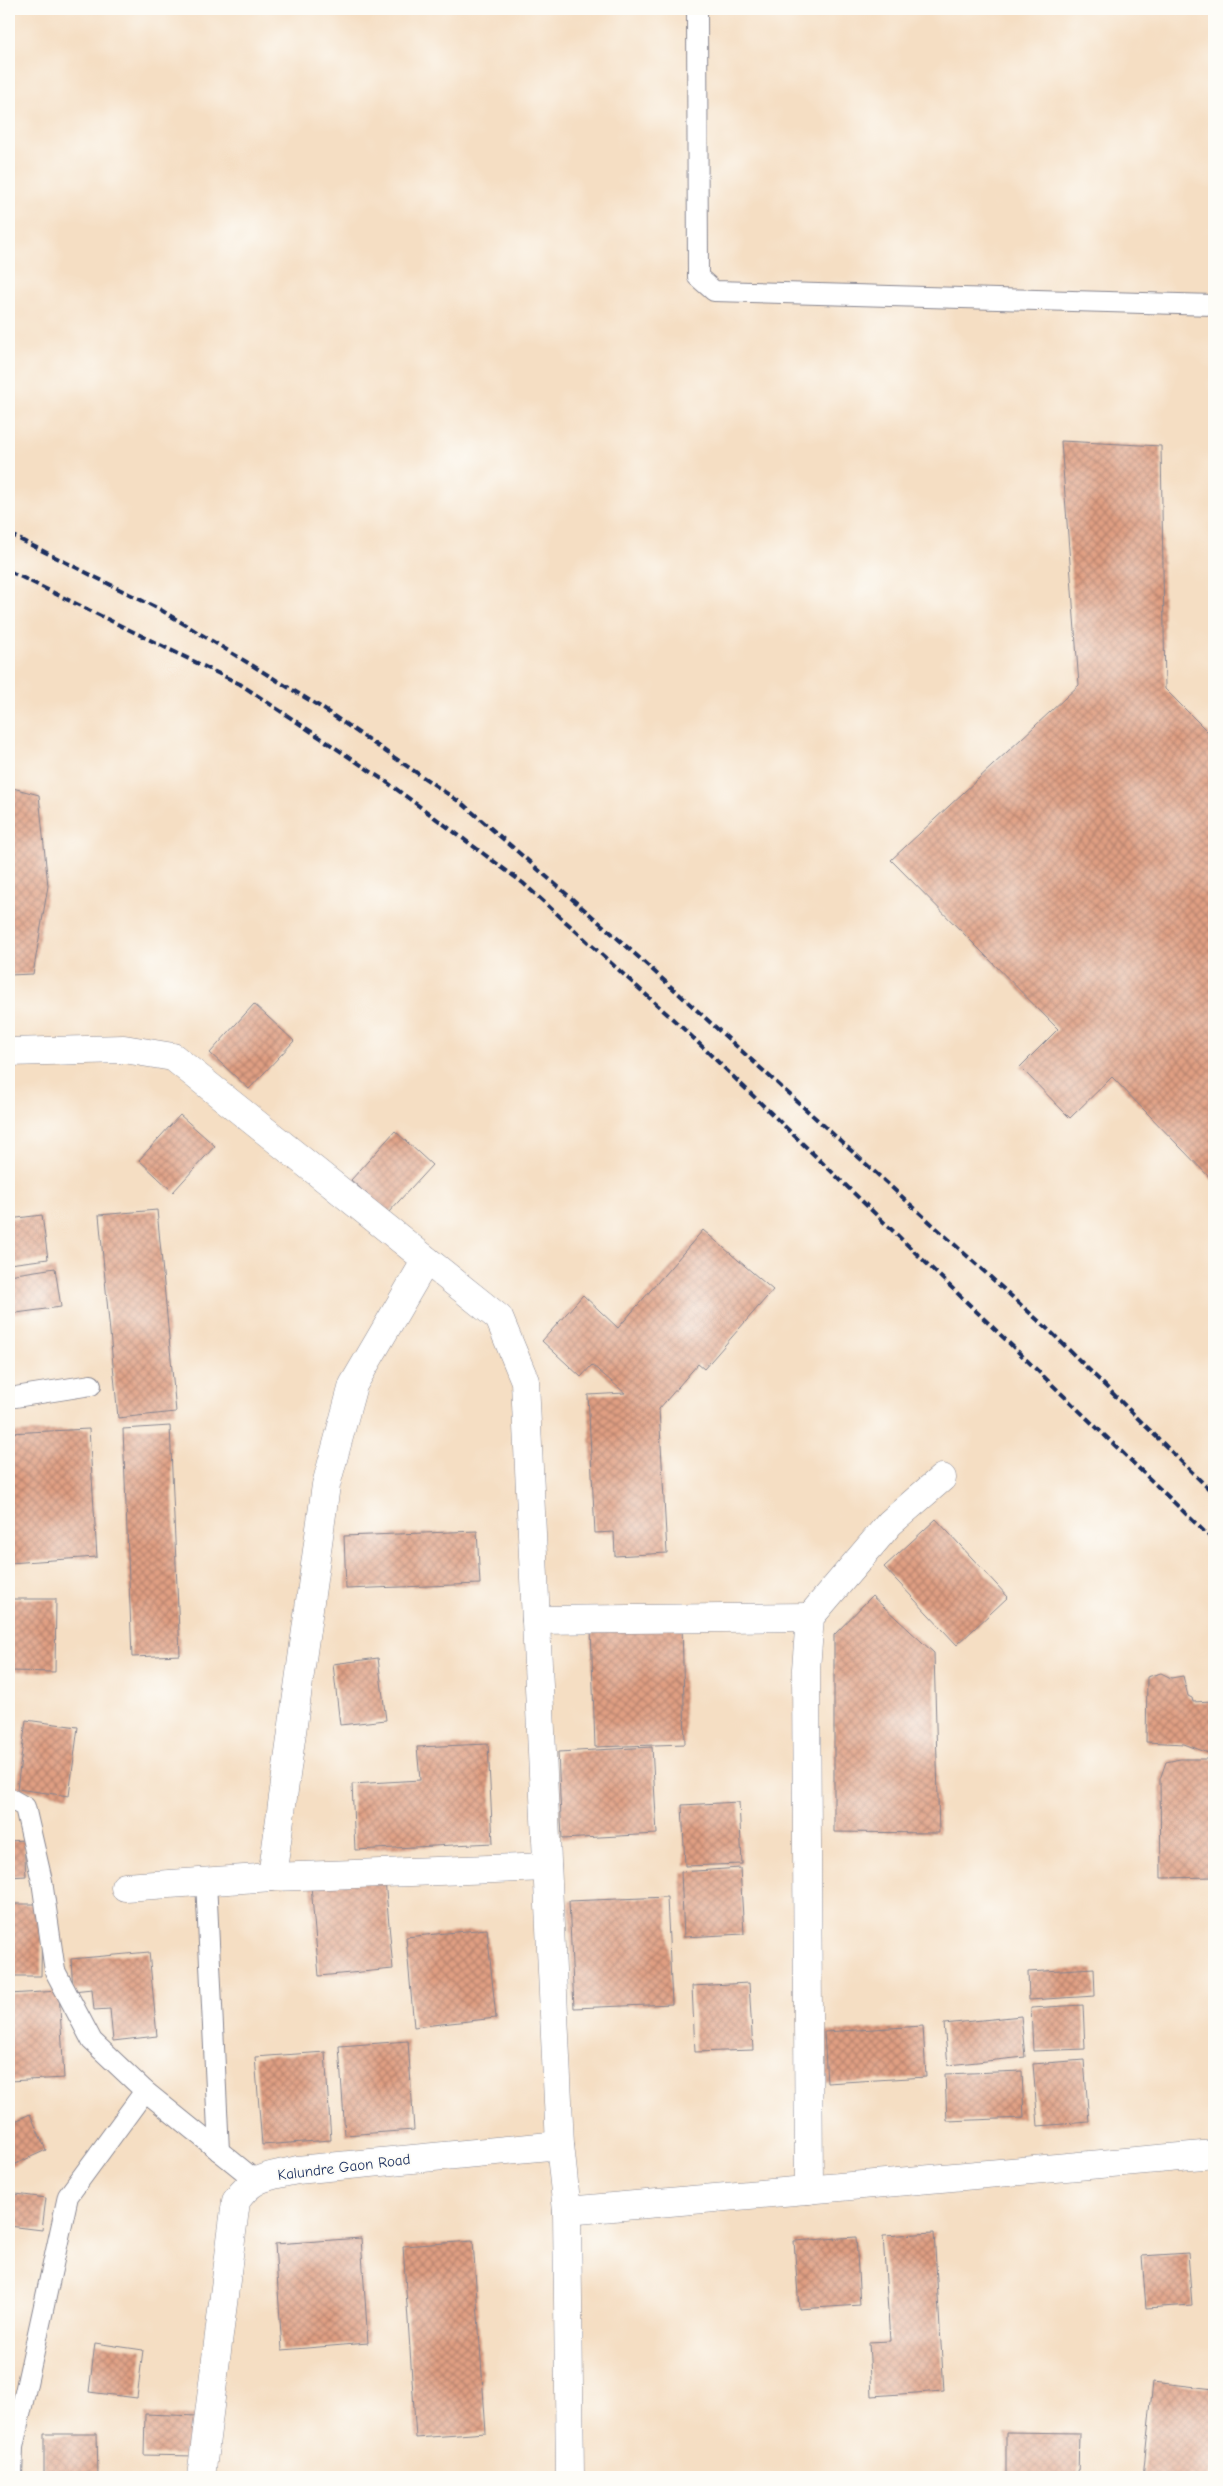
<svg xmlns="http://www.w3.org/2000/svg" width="1223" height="2486" font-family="'Comic Neue',sans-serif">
<defs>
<pattern id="building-cross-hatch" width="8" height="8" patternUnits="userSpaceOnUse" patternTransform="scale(1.25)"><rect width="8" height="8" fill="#e09f82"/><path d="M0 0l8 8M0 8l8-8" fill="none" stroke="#b5826e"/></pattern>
</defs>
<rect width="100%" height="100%" fill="#fdfcf7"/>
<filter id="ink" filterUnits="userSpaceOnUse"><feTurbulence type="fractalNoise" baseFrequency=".02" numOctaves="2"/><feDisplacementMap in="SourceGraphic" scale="10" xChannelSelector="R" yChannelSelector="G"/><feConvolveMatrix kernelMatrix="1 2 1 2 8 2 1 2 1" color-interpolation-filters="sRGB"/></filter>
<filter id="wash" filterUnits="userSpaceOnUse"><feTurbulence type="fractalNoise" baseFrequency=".0096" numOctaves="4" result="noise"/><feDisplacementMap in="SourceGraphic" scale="20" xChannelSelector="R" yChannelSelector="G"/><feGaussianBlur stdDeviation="1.12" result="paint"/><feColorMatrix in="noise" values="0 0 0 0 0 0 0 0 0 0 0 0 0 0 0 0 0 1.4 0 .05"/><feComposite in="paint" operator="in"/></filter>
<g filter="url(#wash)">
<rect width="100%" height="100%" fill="#f5dec3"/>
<g id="blocks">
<g fill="url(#building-cross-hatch)">
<path d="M1061,441L1161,446L1165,689L1214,738V1182L1112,1077L1070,1118L1020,1067L1058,1029L891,860L1079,685Z"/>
<path d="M9,787L39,795L48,886L33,974L9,975Z"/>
<path d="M254,1004L294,1041L249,1089L210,1053Z"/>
<path d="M180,1115L215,1146L173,1192L139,1160Z"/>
<path d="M395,1131L432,1165L388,1213L351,1180Z"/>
<path d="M157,1210L176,1412L118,1418L99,1215Z"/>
<path d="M42,1215L48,1259L9,1264V1219Z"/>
<path d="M703,1230L773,1290L704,1369L698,1364L659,1409L667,1553L615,1556L614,1532L595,1533L588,1395L625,1393L592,1365L581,1377L542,1341L583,1295L618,1328Z"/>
<path d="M55,1268L61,1307L9,1314V1275Z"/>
<path d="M170,1426L180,1655L132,1657L123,1429Z"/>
<path d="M89,1429L97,1557L9,1563V1433Z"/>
<path d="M936,1519L1008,1597L957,1645L884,1567Z"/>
<path d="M477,1531L480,1584L346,1589L344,1536Z"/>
<path d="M872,1596L934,1653L939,1833L834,1832V1635Z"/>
<path d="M9,1599H56L55,1672L9,1671Z"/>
<path d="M682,1624L685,1744L595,1747L591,1627Z"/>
<path d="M378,1658L386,1720L340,1725L333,1664Z"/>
<path d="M1161,1673L1171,1678L1183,1676L1188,1696L1192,1698L1193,1702L1212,1701L1214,1755L1184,1744L1146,1742L1147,1677Z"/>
<path d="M26,1720L78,1727L69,1796L17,1789Z"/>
<path d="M488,1744L493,1843L355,1850L352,1784L420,1780L417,1747Z"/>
<path d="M652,1747L657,1834L562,1839L558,1752Z"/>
<path d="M1180,1759H1214V1877L1161,1878L1160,1779L1166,1762Z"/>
<path d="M739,1802L742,1864L685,1866L682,1805Z"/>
<path d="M24,1840L26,1876L9,1877V1841Z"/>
<path d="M740,1868L744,1934L684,1937L681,1872Z"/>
<path d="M385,1880L393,1969L319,1976L311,1886Z"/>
<path d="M667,1897L672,2004L574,2008L569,1901Z"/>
<path d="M9,1904H42L41,1976H9Z"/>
<path d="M487,1929L496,2018L414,2027L406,1937Z"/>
<path d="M149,1952L157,2036L113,2041L110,2009L94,2010L92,1989L73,1991L71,1959Z"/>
<path d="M1094,1968L1095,1996L1029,2000L1028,1972Z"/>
<path d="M749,1983L753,2050L695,2052L692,1986Z"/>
<path d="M59,1991L64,2078L9,2081V1994Z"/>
<path d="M1083,2005L1085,2049L1033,2051L1031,2008Z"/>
<path d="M1021,2016L1025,2057L948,2065L944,2024Z"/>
<path d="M923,2026L926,2077L827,2083L824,2032Z"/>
<path d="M408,2041L414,2130L345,2135L339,2046Z"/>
<path d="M325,2052L331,2140L262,2145L255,2057Z"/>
<path d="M1084,2060L1089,2122L1038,2126L1033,2064Z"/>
<path d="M1022,2071L1024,2118L947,2121L945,2074Z"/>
<path d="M30,2114L46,2150L9,2167V2124Z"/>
<path d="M9,2193L46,2198L42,2230L9,2226Z"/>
<path d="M934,2233L944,2391L872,2396L869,2342L890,2341L883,2236Z"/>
<path d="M856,2237L860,2305L799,2309L794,2241Z"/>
<path d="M361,2238L368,2343L282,2350L275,2244Z"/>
<path d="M473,2241L486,2433L416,2438L403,2246Z"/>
<path d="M1188,2253L1192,2305L1146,2308L1142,2256Z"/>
<path d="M95,2343L143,2350L137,2398L89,2392Z"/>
<path d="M1153,2382L1214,2389V2442L1211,2477H1143Z"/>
<path d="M145,2414L197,2416L195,2456L144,2455Z"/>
<path d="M1006,2432L1079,2433L1078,2477H1006Z"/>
<path d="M44,2434H97L98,2477H44Z"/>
</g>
</g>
</g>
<g filter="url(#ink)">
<use href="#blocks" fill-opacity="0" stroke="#888690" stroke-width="1"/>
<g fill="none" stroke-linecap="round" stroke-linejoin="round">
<g stroke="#888690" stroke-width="22">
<g id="lane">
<path d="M697,9L698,277L714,291L1214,305"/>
<path d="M9,1398L91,1385"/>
<path d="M9,1798L25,1807L42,1881L55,1971L92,2041L145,2091L255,2180"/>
<path d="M206,1881L219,2151"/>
<path d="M12,2477L13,2447L68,2196L145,2091"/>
</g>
</g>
<g stroke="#888690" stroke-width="29">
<g id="street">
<path d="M9,1052L124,1049L173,1057L499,1318L525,1381L560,2145L567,2211L1214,2154"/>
<path d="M536,1620L810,1617"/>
<path d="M272,1877L326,1485L353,1385L426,1260"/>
<path d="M125,1887L272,1877L547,1867"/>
<path d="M809,2190L806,1669L810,1617L890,1523L942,1478"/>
<path d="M567,2211L570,2477"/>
<path d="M201,2477L236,2201C254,2175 268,2177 297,2170L560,2145"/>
</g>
</g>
<use href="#lane" stroke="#fff" stroke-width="20"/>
<use href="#street" stroke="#fff" stroke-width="28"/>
<g stroke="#1b2f5e" stroke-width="4" stroke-dasharray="8 4" stroke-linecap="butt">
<path d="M9,534L161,610L319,706L464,805L624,944L1053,1334L1214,1494"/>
<path d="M9,571L240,684L388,783L523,883L687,1032L1214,1541"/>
</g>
</g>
</g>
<g text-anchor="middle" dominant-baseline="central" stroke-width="4" stroke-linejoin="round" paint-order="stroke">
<g font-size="15" fill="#1b2f5e" stroke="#fdfcf7">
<text transform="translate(344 2167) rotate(-7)">Kalundre Gaon Road</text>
</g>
</g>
<rect width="1223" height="2486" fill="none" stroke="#fdfcf7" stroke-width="30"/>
</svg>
